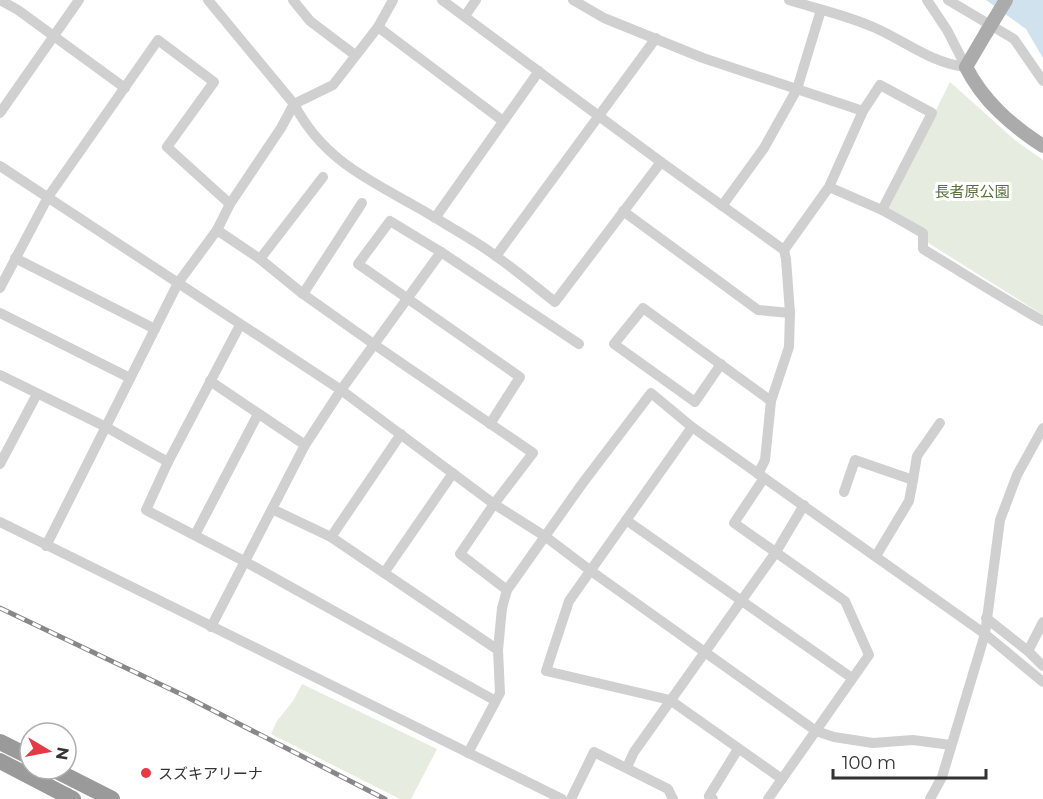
<svg xmlns="http://www.w3.org/2000/svg" width="1043" height="799" font-family="Montserrat,'Noto Sans JP',sans-serif">
<rect width="100%" height="100%" fill="#fff"/>
<g fill="#e6ecdf">
<path d="M950,82L1016,141L1043,160V315L887,217L886,210Z"/>
<path d="M302,684L437,749L411,799H400L271,734L277,721L293,701Z"/>
</g>
<path fill="#cfe2ee" d="M986,0H1043V58L1026,29Z"/>
<g fill="none" stroke-linecap="round" stroke-linejoin="round">
<g stroke="#d0d0d0" stroke-width="10">
<path d="M0,0L18,10L125,88"/>
<path d="M208,0L294,104C327,168 383,185 439,220C458,232 479,243 497,257C517,271 536,287 555,302L661,162"/>
<path d="M293,0L310,21L355,55"/>
<path d="M442,0L661,162L784,250L786,259L790,313L789,347L771,401L765,460L758,474"/>
<path d="M573,0L604,18L703,58L863,111"/>
<path d="M789,0C817,9 846,15 873,27C904,40 930,63 966,67"/>
<path d="M927,0L947,30L966,67"/>
<path d="M948,0L1014,39L1043,81"/>
<path d="M465,16L476,0"/>
<path d="M378,27L503,121"/>
<path d="M0,113L79,0"/>
<path d="M0,166L341,390L494,504L546,537L591,571L816,731L834,737L873,743L913,740L951,745"/>
<path d="M722,206L764,148L797,89L821,10"/>
<path d="M882,210L923,233V249C963,273 1002,298 1043,321"/>
<path d="M623,211L758,310L790,313"/>
<path d="M435,218L539,71"/>
<path d="M217,230L260,259L303,294L375,345L533,453L494,504L460,554L507,590"/>
<path d="M784,250L829,187L863,111L880,85L932,113L882,210L829,187"/>
<path d="M496,256L656,38"/>
<path d="M15,258L155,329"/>
<path d="M260,259L323,177"/>
<path d="M0,288L48,197L158,40L214,82L167,147L230,204"/>
<path d="M303,294L362,203"/>
<path d="M0,313L130,378"/>
<path d="M240,325L168,462L146,510L244,561L494,700"/>
<path d="M721,364L695,402L614,344L643,308L771,401"/>
<path d="M0,375L106,427L168,462"/>
<path d="M210,381L305,445"/>
<path d="M490,424L520,377L358,264L390,221L441,252L579,344"/>
<path d="M692,427L569,601L546,671L670,700L782,779L869,655L845,601L734,523L764,478"/>
<path d="M0,464L37,394"/>
<path d="M913,480L917,456L940,423"/>
<path d="M844,492L855,460L913,480L909,501L876,556"/>
<path d="M272,509L331,537L498,650"/>
<path d="M626,520L852,678"/>
<path d="M0,522L562,799"/>
<path d="M195,535L258,414"/>
<path d="M331,537L401,434"/>
<path d="M46,546L178,283L217,230L230,204L281,128L294,104L333,85L378,27L393,0"/>
<path d="M384,573L453,473"/>
<path d="M986,618L1028,651L1043,666"/>
<path d="M211,627L305,445L341,390L441,252"/>
<path d="M1028,651L1043,622"/>
<path d="M468,753L500,693L498,650L502,608L507,590L582,484L651,393L692,427L985,634L1043,682"/>
<path d="M627,767L634,752L776,552L804,505"/>
<path d="M571,799L594,752L668,789L673,799"/>
<path d="M713,799L709,796L738,749"/>
<path d="M768,799L782,779"/>
<path d="M930,799L942,777L985,634L1000,520L1017,475L1043,428"/>
</g>
<path stroke="#ababab" stroke-width="14" d="M986,33L966,67C983,101 1011,125 1043,146"/>
<g stroke="#9a9a9a" stroke-width="16">
<path d="M0,742L30,757"/>
<path d="M0,761L73,799"/>
<path d="M53,769L112,799"/>
</g>
<g stroke="#888" stroke-width="5">
<path id="rail" d="M0,608L185,696L385,799"/>
</g>
<use href="#rail" stroke="#fff" stroke-width="3" stroke-dasharray="9" stroke-linecap="butt"/>
<path stroke="#ababab" stroke-width="14" d="M986,33L1006,0"/>
</g>
<circle fill="#e63946" stroke="#fff" stroke-width="2" cx="146" cy="773" r="6"/>
<g text-anchor="middle" dominant-baseline="central" stroke-width="6" stroke-linejoin="round" paint-order="stroke">
<g font-size="15" fill="#56703f" stroke="#fff">
<text x="972" y="191">長者原公園</text>
</g>
<g font-size="15" fill="#333" stroke="#fff" text-anchor="start">
<text x="158" y="773">スズキアリーナ</text>
</g>
</g>
<g transform="translate(48 751) rotate(100)"><circle r="28" fill="#ffffff" stroke="#adadad" stroke-width="1.5"/>
<path d="M0-4.5L10 22L0 15L-10 22Z" fill="#e63946"/>
<text y="-9" font-size="16" font-weight="bold" text-anchor="middle" fill="#333333">N</text>
</g>
<path d="M833 769v9h153v-9" fill="none" stroke="#333333" stroke-width="3"/>
<text x="842" y="769" font-size="18" fill="#333333" stroke="#ffffff" stroke-width="4.5" paint-order="stroke">100 m</text>
</svg>
